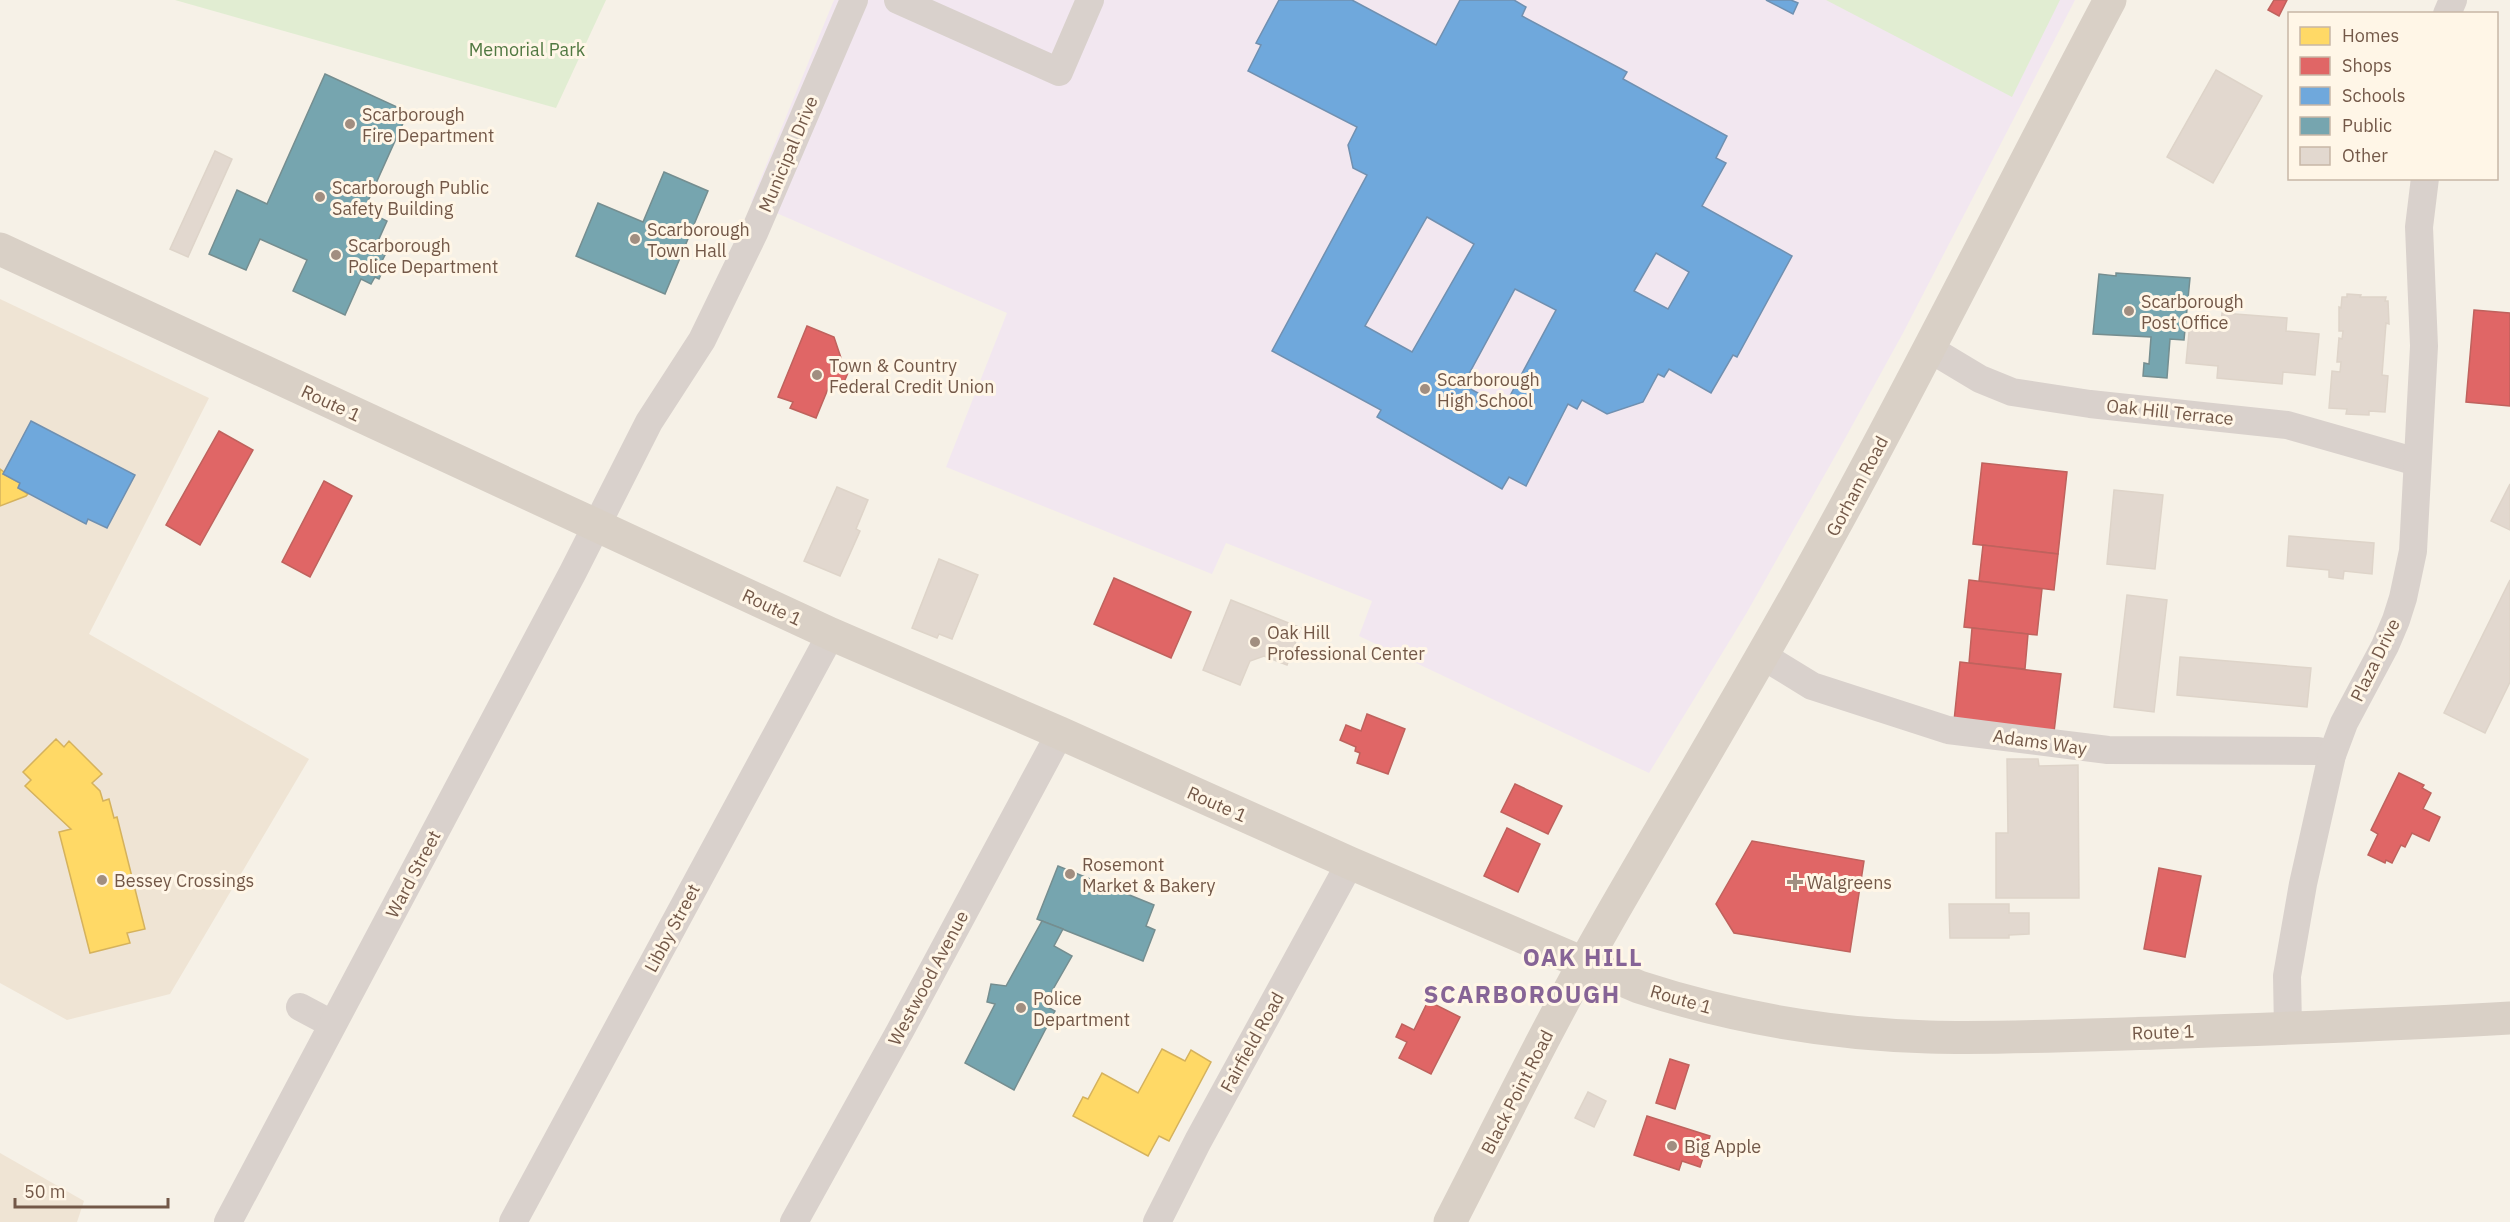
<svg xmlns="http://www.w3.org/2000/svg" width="2510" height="1222" font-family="'IBM Plex Sans',sans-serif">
<rect width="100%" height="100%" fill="#f6f1e7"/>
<g fill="#efe4d4">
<path d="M0,299L209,398L89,634L309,759L170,994L67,1020L0,983Z"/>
<path d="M0,1153L84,1201L77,1222H0Z"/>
</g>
<path fill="#f2e7f0" d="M834,0H2075L1903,333L1842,444L1746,614L1649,773L1359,636L1372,601L1226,543L1212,574L946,467L1007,313L751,202Z"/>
<g fill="#e1edd2">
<path d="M175,0H606L556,108Z"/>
<path d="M1826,0H2060L2012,97Z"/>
</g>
<g fill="#ffd966" stroke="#d5b25d" stroke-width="1.5">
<path d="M0,469L4,472L3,474L20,483L18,488L28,494L26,496L0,506Z"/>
<path d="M56,739L64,747L69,741L102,774L92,783L100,791L103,801L109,799L114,818L117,817L145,929L127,933L130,943L90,953L59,832L71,829L25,786L31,780L23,772Z"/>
<path d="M1162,1049L1185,1061L1191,1050L1211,1062L1169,1141L1159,1136L1148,1156L1073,1116L1083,1097L1088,1099L1102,1073L1138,1093Z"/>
</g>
<g fill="#e06666" stroke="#bf625d" stroke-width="1.5">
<path d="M2274,0H2287L2279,16L2268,10Z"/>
<path d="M2474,310L2510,313V406L2466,402Z"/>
<path d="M807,326L834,337L841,358L839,361L851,366L841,389L830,384L816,418L790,408L793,402L778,397Z"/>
<path d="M219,431L253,450L200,545L166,525Z"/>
<path d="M1982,463L2067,472L2058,554L1973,544Z"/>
<path d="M324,481L352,496L310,577L282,562Z"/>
<path d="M1983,545L2058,554L2054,590L1979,581Z"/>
<path d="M1114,578L1191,612L1171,658L1094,624Z"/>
<path d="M1969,580L2042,589L2037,635L1964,627Z"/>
<path d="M1972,628L2028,634L2025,669L1969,663Z"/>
<path d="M1960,662L2061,674L2054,732L1954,721Z"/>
<path d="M1367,714L1405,729L1388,774L1357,763L1360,753L1355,751L1356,747L1340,740L1346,725L1361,731Z"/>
<path d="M2399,773L2424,785L2422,788L2431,793L2423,809L2440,817L2429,841L2412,833L2405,847L2401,845L2392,863L2386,860L2385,863L2368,855L2378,834L2371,830Z"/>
<path d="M1515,784L1562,806L1548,834L1501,812Z"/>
<path d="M1507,828L1540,844L1518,892L1484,876Z"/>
<path d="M1752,841L1864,861L1850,952L1734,933L1716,904Z"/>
<path d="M2159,868L2201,876L2185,957L2144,949Z"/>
<path d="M1428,1001L1460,1017L1431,1074L1399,1058L1407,1042L1396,1037L1402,1024L1414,1030Z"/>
<path d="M1670,1059L1689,1065L1675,1109L1656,1103Z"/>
<path d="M1647,1116L1710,1136L1700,1167L1682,1161L1679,1170L1634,1155Z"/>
</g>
<g fill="#6fa8dc" stroke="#7090b0" stroke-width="1.5" fill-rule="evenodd">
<path d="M1279,0H1352L1436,45L1460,0H1514L1526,7L1522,16L1627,72L1623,79L1727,136L1716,158L1726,163L1702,206L1792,256L1737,357L1733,355L1711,393L1669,369L1664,377L1658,374L1643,402L1607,414L1582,400L1577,409L1568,404L1526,486L1509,477L1502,489L1377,417L1381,410L1272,351L1367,175L1353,168L1348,145L1357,127L1248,71L1261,45L1256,43ZM1427,217L1474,244L1412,352L1365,326ZM1656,253L1689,272L1668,309L1634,291ZM1515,289L1556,310L1504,407L1463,385Z"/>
<path d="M1766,0H1791L1798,3L1793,14Z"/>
<path d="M31,421L135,475L107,528L88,519L86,524L18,488L20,483L3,474Z"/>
</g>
<g fill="#76a5af" stroke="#758e90" stroke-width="1.5">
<path d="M325,74L408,112L364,210L387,221L374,250L385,255L382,261L386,263L379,279L375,277L371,284L361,279L345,315L293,291L307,260L260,239L246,270L209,254L237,190L267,204Z"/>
<path d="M664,172L708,191L665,294L576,256L598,203L643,222Z"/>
<path d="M2116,273L2190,278L2184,340L2170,339L2167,378L2143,376L2144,363L2149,364L2151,337L2093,334L2099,274L2116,276Z"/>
<path d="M1058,866L1154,905L1146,926L1155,930L1143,961L1037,919Z"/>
<path d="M1042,921L1063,929L1054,946L1072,956L1044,1005L1055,1011L1014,1090L965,1063L995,1004L987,1002L991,984L1006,986Z"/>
</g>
<g fill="#e2d8cf" stroke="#ded4c9" stroke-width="1.5">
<path d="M2216,70L2262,96L2213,183L2167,157Z"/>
<path d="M215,151L232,159L188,257L170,249Z"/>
<path d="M2347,294L2361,295L2360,297H2386L2385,301H2388L2389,324L2386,323L2382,375L2388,376L2385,412L2369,411V415L2346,414L2347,409L2329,408L2332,371L2340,372L2341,362H2337L2339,338L2342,339L2343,331H2339V307L2341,308L2342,297H2347Z"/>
<path d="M2222,313L2287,318L2286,331L2319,334L2315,375L2283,372L2282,384L2217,378L2218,366L2186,363L2190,322L2221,325Z"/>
<path d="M2510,484V530L2491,521Z"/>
<path d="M837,487L868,500L856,529L860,531L840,576L804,561Z"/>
<path d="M2114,490L2163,495L2155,569L2107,564Z"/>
<path d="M2289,536L2374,543L2372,574L2344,571L2343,579L2329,577V570L2287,566Z"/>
<path d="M939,559L978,575L952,639L939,634L937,638L912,628Z"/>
<path d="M2510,580V682L2485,733L2444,713Z"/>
<path d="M2127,595L2167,600L2154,712L2114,707Z"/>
<path d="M1231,600L1301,628L1287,665L1264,656L1250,661L1240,685L1203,670Z"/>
<path d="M2180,657L2311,668L2307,707L2177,695Z"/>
<path d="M2007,759H2038L2039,766L2078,765L2079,898H1996V833H2008Z"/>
<path d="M1949,904H2009V913H2029V934L2009,935V938H1950Z"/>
<path d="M1588,1092L1606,1101L1594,1127L1575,1118Z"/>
</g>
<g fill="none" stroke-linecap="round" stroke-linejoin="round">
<g stroke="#d9d1cc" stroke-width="28">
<path d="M898,0L1059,72L1090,0"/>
<path d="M2447,14L2453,0"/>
<path d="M1930,349L1980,379L2012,392L2090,404L2287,425L2417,462"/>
<path d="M1763,656L1812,686L1948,730L2108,750L2318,751L2332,755"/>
<path d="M300,1007L332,1024"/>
<path d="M2288,1029L2287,976L2303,884L2332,755L2344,723L2385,646L2396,620L2403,598L2413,551L2424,346L2419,227L2425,178"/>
<path d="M228,1222L573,572L649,422L702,340L754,233L854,0"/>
<path d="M513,1222L831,634"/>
<path d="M794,1222L900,1031L1060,733"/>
<path d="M1157,1222L1198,1141L1350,863"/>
</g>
<g stroke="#d9d0c6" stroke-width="33">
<path d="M0,249L831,634L1060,733L1350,863L1639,987C1731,1017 1831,1034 1929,1037C2004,1039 2080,1035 2156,1033C2274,1029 2392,1025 2510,1018"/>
<path d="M1450,1222C1502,1121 1552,1018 1609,919C1682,792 1758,667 1828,538C1926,360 2015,179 2110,0"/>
</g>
</g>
<g fill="#a18e80" stroke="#fff6e7" stroke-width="2">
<circle cx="350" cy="124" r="6"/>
<circle cx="320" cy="197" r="6"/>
<circle cx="635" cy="239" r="6"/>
<circle cx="336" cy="255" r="6"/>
<circle cx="2129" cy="311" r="6"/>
<circle cx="817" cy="375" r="6"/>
<circle cx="1425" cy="389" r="6"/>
<circle cx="1255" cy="642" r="6"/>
<circle cx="1070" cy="874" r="6"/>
<circle cx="102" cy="880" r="6"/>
<path d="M1792 873h6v6h6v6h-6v6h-6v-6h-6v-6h6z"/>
<circle cx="1021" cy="1008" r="6"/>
<circle cx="1672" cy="1146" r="6"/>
</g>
<g text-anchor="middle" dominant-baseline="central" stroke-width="6" stroke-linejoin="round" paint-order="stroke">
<g font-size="18" fill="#507841" stroke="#fff6e7">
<text x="527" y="49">Memorial Park</text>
</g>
<g font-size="18" fill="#735848" stroke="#fff6e7" text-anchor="start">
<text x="362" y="114">Scarborough<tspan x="362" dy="21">Fire Department</tspan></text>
<text x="332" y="187">Scarborough Public<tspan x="332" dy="21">Safety Building</tspan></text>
<text x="647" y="229">Scarborough<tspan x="647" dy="21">Town Hall</tspan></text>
<text x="348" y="245">Scarborough<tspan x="348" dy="21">Police Department</tspan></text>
<text x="2141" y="301">Scarborough<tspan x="2141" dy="21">Post Office</tspan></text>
<text x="829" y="365">Town &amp; Country<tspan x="829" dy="21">Federal Credit Union</tspan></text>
<text x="1437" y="379">Scarborough<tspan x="1437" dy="21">High School</tspan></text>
<text x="1267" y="632">Oak Hill<tspan x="1267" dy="21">Professional Center</tspan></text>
<text x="1082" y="864">Rosemont<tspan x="1082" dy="21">Market &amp; Bakery</tspan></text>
<text x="114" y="880">Bessey Crossings</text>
<text x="1807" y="882">Walgreens</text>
<text x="1033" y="998">Police<tspan x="1033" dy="21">Department</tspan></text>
<text x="1684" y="1146">Big Apple</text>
</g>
<g font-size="18" fill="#735848" stroke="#fff6e7">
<text transform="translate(788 154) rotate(-67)">Municipal Drive</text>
<text transform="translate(331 403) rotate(25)">Route 1</text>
<text transform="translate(2170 412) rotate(6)">Oak Hill Terrace</text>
<text transform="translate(1857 486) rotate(-62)">Gorham Road</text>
<text transform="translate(772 607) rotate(25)">Route 1</text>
<text transform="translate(2375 660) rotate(-64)">Plaza Drive</text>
<text transform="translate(2040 742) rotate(8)">Adams Way</text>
<text transform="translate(1217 804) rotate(24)">Route 1</text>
<text transform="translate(413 874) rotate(-62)">Ward Street</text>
<text transform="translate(672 928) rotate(-62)">Libby Street</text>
<text transform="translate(928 978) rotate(-62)">Westwood Avenue</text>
<text transform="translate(1681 999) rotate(16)">Route 1</text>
<text transform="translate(2163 1032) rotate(-2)">Route 1</text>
<text transform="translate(1252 1042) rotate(-61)">Fairfield Road</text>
<text transform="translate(1517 1092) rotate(-63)">Black Point Road</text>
</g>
<g font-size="24" font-weight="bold" letter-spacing="1.5" fill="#866496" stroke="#fff6e7">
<text x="1583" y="957">OAK HILL</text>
<text x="1522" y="994">SCARBOROUGH</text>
</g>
</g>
<rect x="2288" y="12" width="210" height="168" fill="#fff6e7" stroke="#c7b7a7" stroke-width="1.5"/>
<rect x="2300" y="27" width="30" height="18" fill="#ffd966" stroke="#c7b7a7" stroke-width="1.5"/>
<text x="2342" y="42" font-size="18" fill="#735848">Homes</text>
<rect x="2300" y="57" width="30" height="18" fill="#e06666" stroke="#c7b7a7" stroke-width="1.5"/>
<text x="2342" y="72" font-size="18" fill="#735848">Shops</text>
<rect x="2300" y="87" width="30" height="18" fill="#6fa8dc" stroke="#c7b7a7" stroke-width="1.5"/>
<text x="2342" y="102" font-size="18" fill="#735848">Schools</text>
<rect x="2300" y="117" width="30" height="18" fill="#76a5af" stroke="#c7b7a7" stroke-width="1.5"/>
<text x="2342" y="132" font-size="18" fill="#735848">Public</text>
<rect x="2300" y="147" width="30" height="18" fill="#e2d8cf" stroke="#c7b7a7" stroke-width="1.5"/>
<text x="2342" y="162" font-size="18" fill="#735848">Other</text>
<path d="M15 1198v9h153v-9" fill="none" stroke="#735848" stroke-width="3"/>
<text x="24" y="1198" font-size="18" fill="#735848" stroke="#fff6e7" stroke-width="4.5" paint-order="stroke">50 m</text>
</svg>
